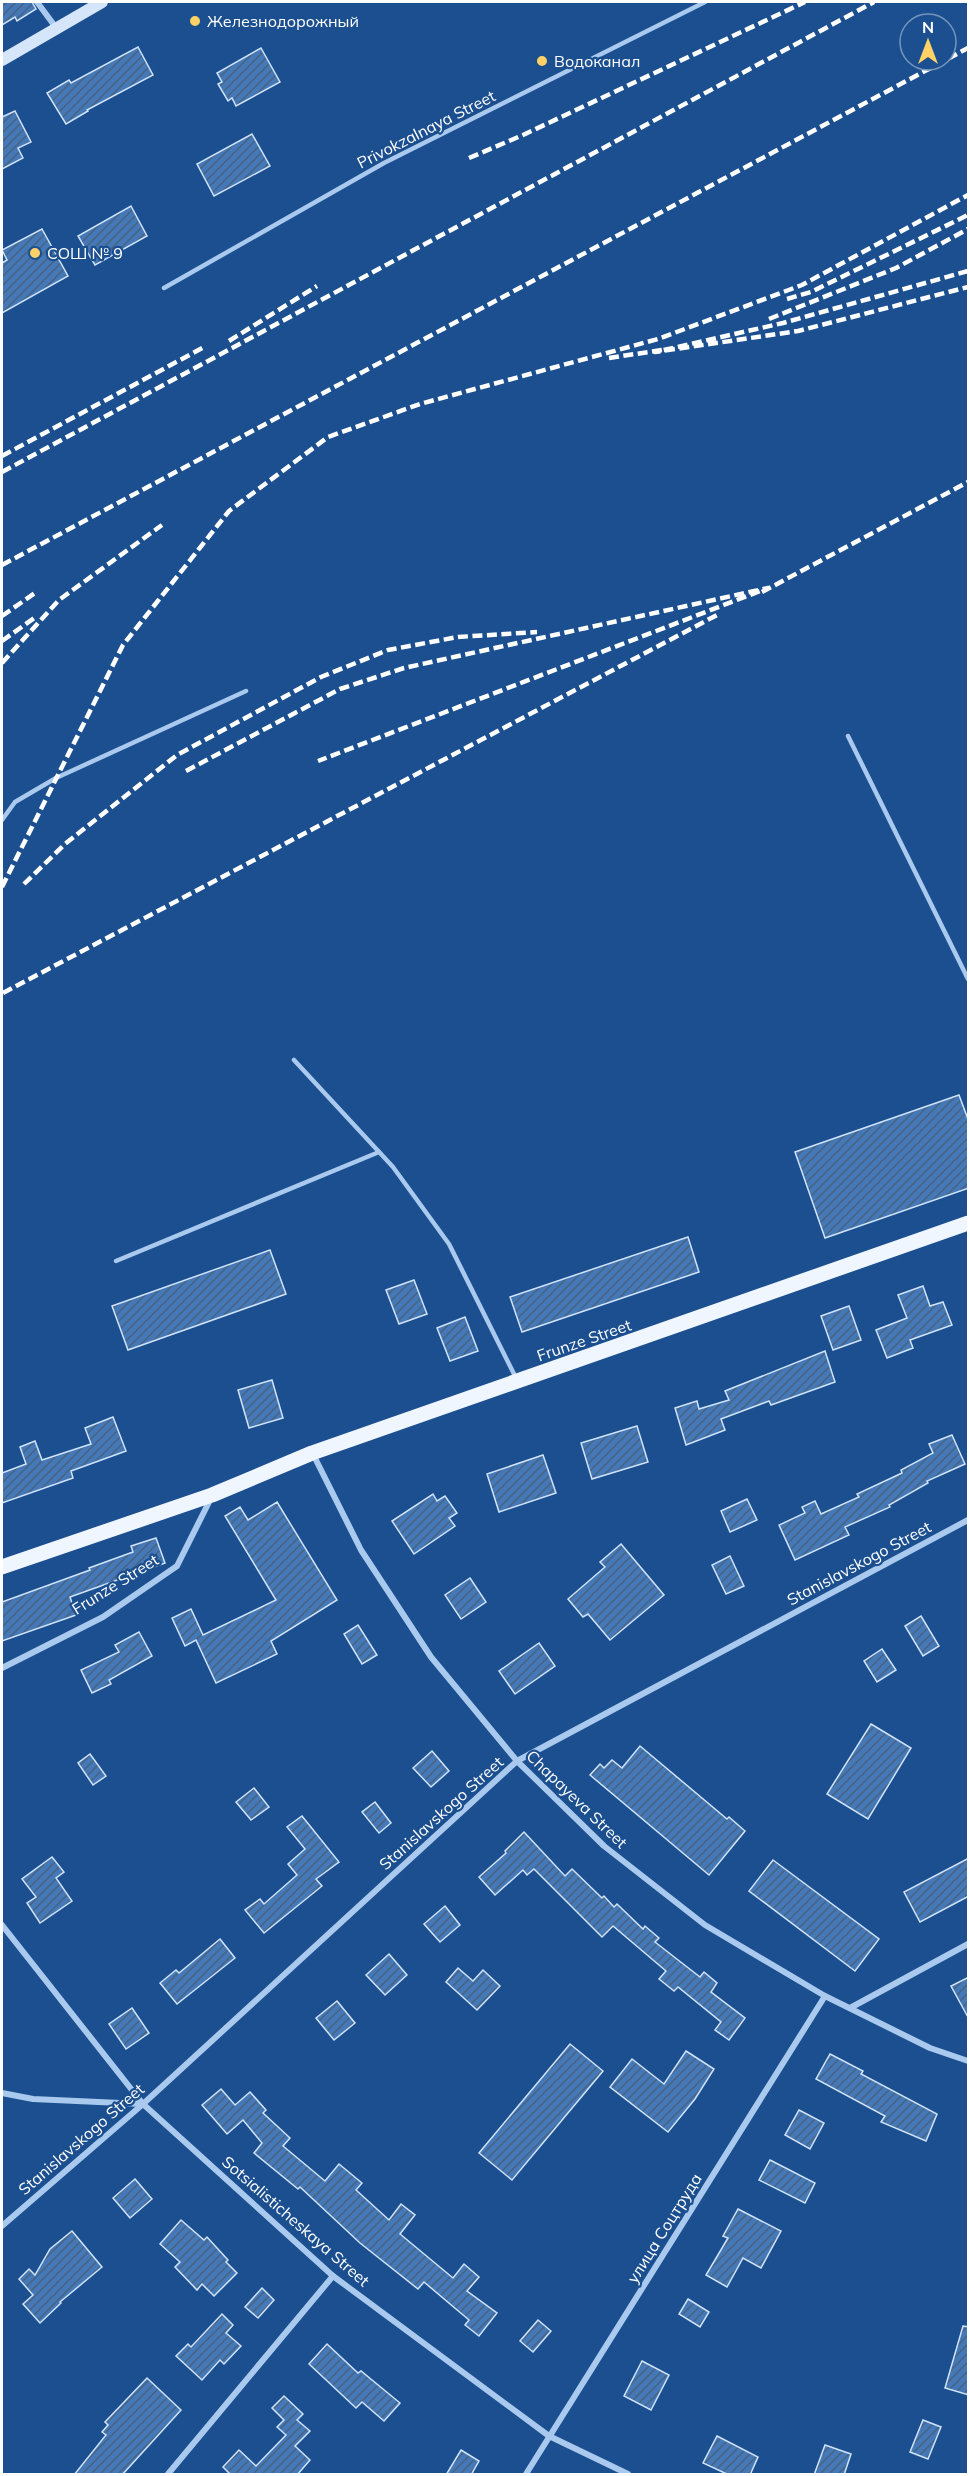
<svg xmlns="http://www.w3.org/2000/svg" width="970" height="2476" font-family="Mulish,sans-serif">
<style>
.building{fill:url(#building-hatch);stroke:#cfe3fa;stroke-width:1.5}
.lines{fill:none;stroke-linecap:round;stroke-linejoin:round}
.lane{stroke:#a9c9ee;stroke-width:4.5}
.street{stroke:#a9c9ee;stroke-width:6}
.secondary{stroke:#d6e6fa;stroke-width:12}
.primary{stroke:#f0f6ff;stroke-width:15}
.rail{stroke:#fff;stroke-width:4.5;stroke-dasharray:10 4.5;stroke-linecap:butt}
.poi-dot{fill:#ffd166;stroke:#1b4f8f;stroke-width:2}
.labels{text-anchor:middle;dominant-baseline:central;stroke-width:4.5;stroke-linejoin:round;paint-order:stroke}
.poi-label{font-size:16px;fill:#fff;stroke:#1b4f8f;text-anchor:start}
.street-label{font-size:16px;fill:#fff;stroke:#1b4f8f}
</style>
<defs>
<pattern id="building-hatch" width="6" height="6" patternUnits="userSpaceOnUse" patternTransform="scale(1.5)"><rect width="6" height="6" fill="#4478b7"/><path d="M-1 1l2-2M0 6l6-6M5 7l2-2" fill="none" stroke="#486282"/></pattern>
</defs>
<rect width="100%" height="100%" fill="#1b4f8f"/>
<!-- building -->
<g class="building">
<polygon points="2,2 32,2 36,9 17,21 15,17 2,25"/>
<polygon points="138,47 153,75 87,110 88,111 66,124 47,93 69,80 71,83"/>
<polygon points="261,48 280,82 236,106 232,98 228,101 218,84 222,82 217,73"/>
<polygon points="15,111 31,142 18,148 23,158 2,169 2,115 2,117"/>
<polygon points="252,134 270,166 214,196 197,164"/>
<polygon points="131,206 147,236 95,265 78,236"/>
<polygon points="42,229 68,276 2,313 2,263 7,260 2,250"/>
<polygon points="959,1095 969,1122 969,1188 825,1238 795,1152"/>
<polygon points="688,1237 699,1272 522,1332 510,1297"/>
<polygon points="270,1250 286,1294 128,1350 112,1306"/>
<polygon points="414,1280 427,1314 399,1324 386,1290"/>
<polygon points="923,1286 930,1306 943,1302 952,1325 910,1340 913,1348 887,1358 876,1330 907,1318 898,1295"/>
<polygon points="849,1306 861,1340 833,1350 821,1316"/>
<polygon points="465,1317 478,1351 450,1361 437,1328"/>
<polygon points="825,1351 835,1382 771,1405 769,1401 721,1419 725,1430 686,1445 675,1408 697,1401 699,1409 729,1400 725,1391"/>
<polygon points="272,1380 283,1418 249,1428 238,1390"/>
<polygon points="113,1417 126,1451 71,1471 73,1478 2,1503 2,1473 26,1464 20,1447 35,1441 42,1460 91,1444 85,1428"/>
<polygon points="637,1426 648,1462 592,1479 581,1443"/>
<polygon points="952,1435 965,1464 927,1481 928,1483 889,1505 890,1507 845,1527 849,1535 795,1560 779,1525 805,1513 802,1507 815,1501 821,1514 859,1497 857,1494 902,1473 901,1470 933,1453 929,1444"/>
<polygon points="543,1455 556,1493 499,1512 487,1474"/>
<polygon points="433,1494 437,1501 445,1496 457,1513 449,1518 455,1526 414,1554 392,1521"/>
<polygon points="747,1499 757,1520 730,1532 721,1511"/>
<polygon points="277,1502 337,1600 271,1641 277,1654 216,1683 196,1640 185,1646 172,1618 191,1609 203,1635 276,1600 225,1516 240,1507 248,1520"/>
<polygon points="156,1538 165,1563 70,1597 76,1615 2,1641 2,1602 90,1570 89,1568 133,1552 131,1546"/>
<polygon points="621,1544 664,1595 610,1640 588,1614 583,1617 568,1599 605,1567 600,1562"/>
<polygon points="730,1556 744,1586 726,1594 712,1565"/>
<polygon points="470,1578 486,1602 461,1619 445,1595"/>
<polygon points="921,1616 939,1646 923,1656 905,1626"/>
<polygon points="358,1625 377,1655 362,1664 344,1634"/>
<polygon points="139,1632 152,1656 109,1680 111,1684 92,1693 81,1670 119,1652 115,1645"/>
<polygon points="539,1643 555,1666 515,1694 499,1671"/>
<polygon points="882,1649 896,1670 877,1682 864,1661"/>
<polygon points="871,1724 911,1748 868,1819 827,1794"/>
<polygon points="640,1746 727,1819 729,1817 745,1831 709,1875 590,1775 600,1764 604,1768 612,1760 622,1768"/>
<polygon points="432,1751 449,1771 431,1787 413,1768"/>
<polygon points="90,1754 106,1776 93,1785 78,1763"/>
<polygon points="254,1788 269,1807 251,1820 236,1802"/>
<polygon points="375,1802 391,1823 379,1833 362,1812"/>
<polygon points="302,1816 339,1862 316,1879 322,1886 264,1933 245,1910 260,1899 264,1904 297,1875 288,1864 305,1849 287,1827"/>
<polygon points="524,1832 565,1876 572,1869 602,1898 604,1896 614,1907 617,1904 643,1929 645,1926 659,1938 655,1942 700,1977 704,1972 717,1983 711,1992 745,2018 729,2040 715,2030 721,2022 678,1987 674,1991 659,1979 666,1971 613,1926 602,1937 534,1869 527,1875 523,1870 495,1895 479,1877 506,1853 505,1851"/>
<polygon points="52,1857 64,1872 56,1878 72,1901 40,1923 27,1903 36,1897 22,1879"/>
<polygon points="969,1858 969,1896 920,1922 904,1892"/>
<polygon points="773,1860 879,1939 855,1971 749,1891"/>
<polygon points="445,1906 460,1925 440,1942 424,1924"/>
<polygon points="220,1939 235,1958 177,2004 160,1983 176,1970 179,1973"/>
<polygon points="389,1954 407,1975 385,1995 366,1975"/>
<polygon points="458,1968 473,1981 483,1970 500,1986 477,2010 446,1982"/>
<polygon points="969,1977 969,2019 951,1986"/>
<polygon points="337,2001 355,2023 334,2040 316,2018"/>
<polygon points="132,2008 149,2033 126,2049 109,2024"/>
<polygon points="570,2044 603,2071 512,2180 479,2153"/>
<polygon points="686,2051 714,2069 695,2099 668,2132 610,2087 632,2059 664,2084"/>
<polygon points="830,2054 863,2071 861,2074 937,2114 926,2141 881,2122 885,2116 816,2079"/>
<polygon points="221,2089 235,2105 250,2092 266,2110 263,2113 290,2138 283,2146 325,2181 339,2164 362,2183 356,2190 389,2220 401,2204 415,2215 400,2234 453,2278 464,2264 479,2277 467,2291 497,2313 479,2336 465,2325 469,2320 424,2282 418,2289 360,2243 300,2187 298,2189 254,2153 262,2143 243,2120 227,2134 202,2105"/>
<polygon points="799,2110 824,2123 810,2149 785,2135"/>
<polygon points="770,2160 815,2183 805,2203 759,2180"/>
<polygon points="135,2179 152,2199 130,2218 113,2198"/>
<polygon points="738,2209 781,2231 761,2268 743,2258 727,2287 706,2275 728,2238 723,2236"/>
<polygon points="181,2220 204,2240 207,2237 228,2260 226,2262 237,2273 214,2296 202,2284 197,2290 175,2267 180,2262 160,2244"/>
<polygon points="72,2231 102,2267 60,2302 61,2303 40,2323 23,2304 33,2295 19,2279 29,2269 35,2275 50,2249"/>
<polygon points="262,2288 274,2300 258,2318 245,2307"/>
<polygon points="688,2299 709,2312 700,2327 679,2314"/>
<polygon points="222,2314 233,2325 226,2333 241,2346 224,2364 220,2360 202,2380 176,2356 188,2344 191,2347"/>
<polygon points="538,2320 551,2331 533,2352 520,2341"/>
<polygon points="963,2326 969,2327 969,2395 945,2388"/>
<polygon points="327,2344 358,2373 361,2371 400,2403 384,2421 362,2402 356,2408 309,2364"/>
<polygon points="642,2361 669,2375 651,2410 624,2396"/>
<polygon points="147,2378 181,2410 122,2475 74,2475 106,2435 102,2432 108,2425 105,2422"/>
<polygon points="284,2396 303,2414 297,2420 310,2431 295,2446 310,2460 297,2475 231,2475 223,2467 239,2450 256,2466 286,2435 277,2427 284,2420 272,2408"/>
<polygon points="923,2420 941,2427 928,2459 910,2452"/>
<polygon points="717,2436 758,2457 750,2475 729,2475 703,2463"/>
<polygon points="825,2445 851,2454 844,2475 814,2475"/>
<polygon points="461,2450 479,2461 471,2475 446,2475"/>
</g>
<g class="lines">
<!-- lane -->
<g class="lane">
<polyline points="164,288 384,163 705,2"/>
<polyline points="848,736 968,979"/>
<polyline points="2,820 15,802 56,778 246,691"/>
<polyline points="294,1060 393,1167 449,1244 517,1380"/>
<polyline points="116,1261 379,1152"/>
</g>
<!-- street -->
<g class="street">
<polyline points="37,2 57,29"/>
<polyline points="313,1454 361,1550 431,1657 517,1761 604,1846 705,1925 825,1996 930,2048 968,2061"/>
<polyline points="2,1668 103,1617 177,1566 211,1498"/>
<polyline points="2,1925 143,2104 333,2276 549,2436 628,2474"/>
<polyline points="850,2008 968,1944"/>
<polyline points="2,2093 33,2099 142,2104"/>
<polyline points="2,2226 143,2104 517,1761 968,1520"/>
<polyline points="168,2474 333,2276"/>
<polyline points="526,2474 825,1996"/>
</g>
<!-- secondary -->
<polyline class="secondary" points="2,60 102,2"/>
<!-- primary -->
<polyline class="primary" points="2,1567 212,1495 312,1453 968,1223"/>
<!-- rail -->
<g class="rail">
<polyline points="469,158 523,135 805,2"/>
<polyline points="968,271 783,323 655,352 798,331 968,287"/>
<polyline points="787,299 811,292 968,215"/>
<polyline points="769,319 896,268 968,229"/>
<polyline points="229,341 317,286"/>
<polyline points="609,358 662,350"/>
<polyline points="2,456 206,346"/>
<polyline points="2,472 874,2"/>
<polyline points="2,565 968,48"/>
<polyline points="762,592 968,482"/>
<polyline points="2,616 35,593"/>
<polyline points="2,641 37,616"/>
<polyline points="2,663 59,600 162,525"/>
<polyline points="186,771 340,689 404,668 768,588 318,761"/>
<polyline points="24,884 65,844 177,755 321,677 388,650 458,637 537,632"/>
<polyline points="2,887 123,645 229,511 328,437 420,404 658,339 802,285 968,195"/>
<polyline points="3,993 717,615"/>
</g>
</g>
<!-- markers -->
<g class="poi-dot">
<circle cx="195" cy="21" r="6"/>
<circle cx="542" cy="61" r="6"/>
<circle cx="35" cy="253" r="6"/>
</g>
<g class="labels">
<!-- poi labels -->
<g class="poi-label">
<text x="207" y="21">Железнодорожный</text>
<text x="554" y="61">Водоканал</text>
<text x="47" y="253">СОШ № 9</text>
</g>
<!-- street labels -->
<g class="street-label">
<text transform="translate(426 129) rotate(-27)">Privokzalnaya Street</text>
<text transform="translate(584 1340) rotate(-19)">Frunze Street</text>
<text transform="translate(859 1563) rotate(-28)">Stanislavskogo Street</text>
<text transform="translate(115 1584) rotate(-32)">Frunze Street</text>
<text transform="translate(577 1799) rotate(44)">Chapayeva Street</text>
<text transform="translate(441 1813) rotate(-42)">Stanislavskogo Street</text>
<text transform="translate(81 2139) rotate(-41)">Stanislavskogo Street</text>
<text transform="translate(296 2221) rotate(41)">Sotsialisticheskaya Street</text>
<text transform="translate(664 2228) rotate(-58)">улица Соцтруда</text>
</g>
</g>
<!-- border -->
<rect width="970" height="2476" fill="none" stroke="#ffffff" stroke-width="6"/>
<!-- north arrow -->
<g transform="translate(928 42)"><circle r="28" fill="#1b4f8f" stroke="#7695bc" stroke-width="1.5"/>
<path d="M0-4.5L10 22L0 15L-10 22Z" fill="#ffd166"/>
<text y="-9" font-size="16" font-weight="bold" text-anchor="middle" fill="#ffffff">N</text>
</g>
</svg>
